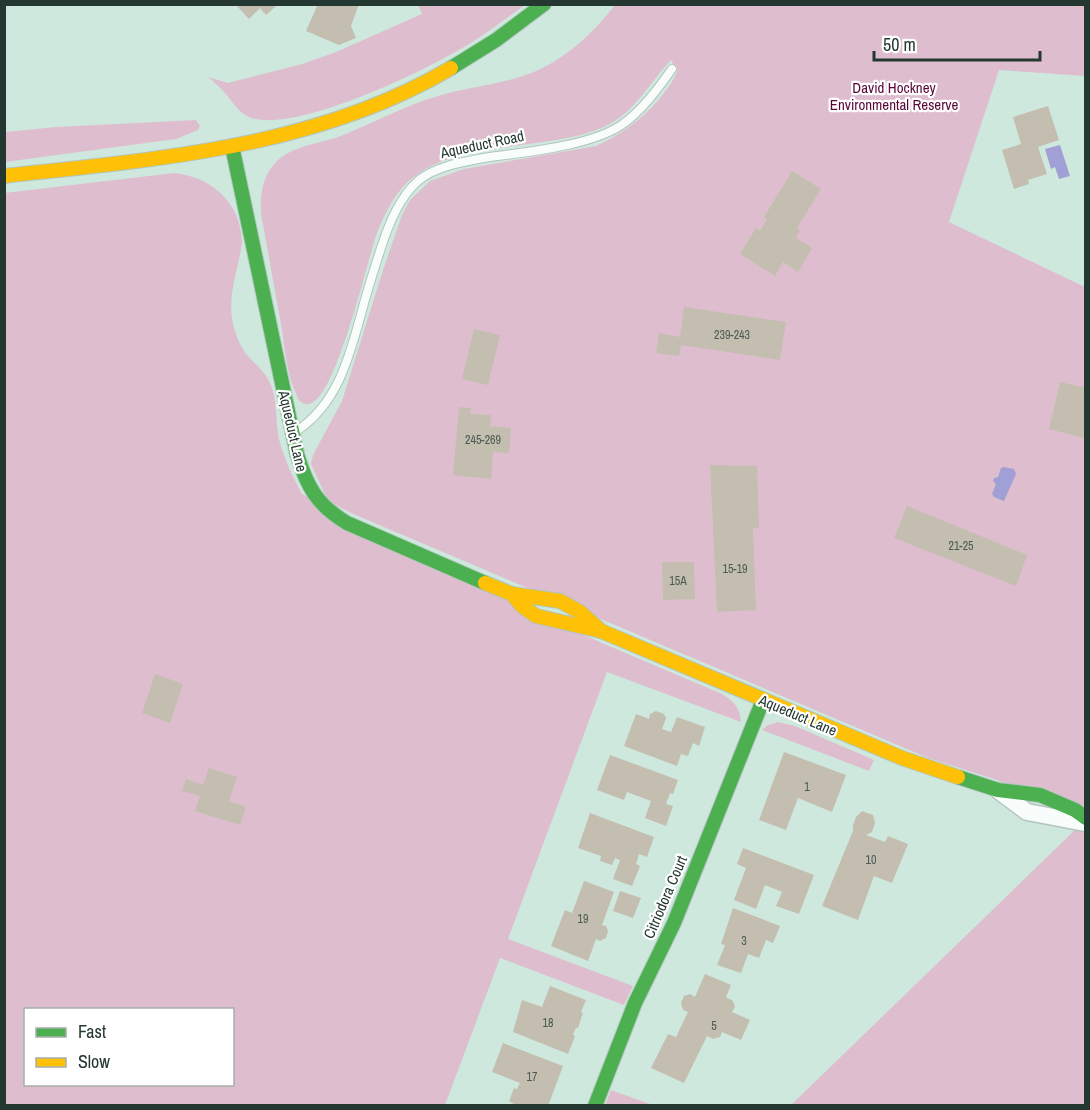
<svg xmlns="http://www.w3.org/2000/svg" width="1090" height="1110" font-family="'Archivo Narrow',sans-serif">
<style>
.green{fill:#debece;fill-rule:evenodd}
.water{fill:#a1a0d6}
.building{fill:#c3beb0}
.lines{fill:none;stroke-linecap:round;stroke-linejoin:round}
.lane-casing{stroke:#b1c5bd;stroke-width:10}
.street-casing{stroke:#b1c5bd;stroke-width:19}
.fast-casing{stroke:#b1c5bd;stroke-width:16}
.slow-casing{stroke:#b1c5bd;stroke-width:16}
.lane{stroke:#f8fcfa;stroke-width:8}
.street{stroke:#f8fcfa;stroke-width:16}
.fast{stroke:#4caf50;stroke-width:14}
.slow{stroke:#ffc107;stroke-width:14}
.labels{text-anchor:middle;dominant-baseline:central;stroke-width:4.5;stroke-linejoin:round;paint-order:stroke}
.number-label{font-size:12px;fill:#4c5a51}
.park-label{font-size:15px;fill:#590839;stroke:#fff}
.street-label{font-size:15px;fill:#243831;stroke:#fff}
</style>
<rect width="100%" height="100%" fill="#cee8de"/>
<!-- green -->
<g class="green">
<path d="M418,5H525C509,16 493,29 477,39C434,67 300,133 251,118C238,113 233,102 225,93C220,87 214,82 208,77L228,83L302,64L336,52L422,14Z"/>
<path d="M615,5H1085V76L999,70L949,222L1085,287V808L928,758L351,513L328,501L311,464L313,455L342,401L383,270L402,215L410,200L430,181L464,169L596,146C628,132 662,104 677,72L671,60C649,83 635,113 604,127C544,154 440,136 398,193C389,205 382,220 377,233C368,257 334,410 306,404C302,404 298,400 297,396C287,375 285,351 282,330C275,291 268,252 261,214C260,194 262,178 275,163C291,146 317,144 338,137C370,125 401,107 435,97C468,86 504,85 536,71C568,57 594,32 615,5Z"/>
<polygon points="196,120 200,126 198,130 176,139 5,162 5,132 56,127"/>
<path d="M174,173C212,177 240,202 242,241C242,249 239,257 238,264C233,285 228,306 234,328C237,338 241,348 248,356C255,364 264,371 269,381C278,398 275,420 279,439C284,459 293,477 302,494L567,628L722,694C734,701 740,708 741,722L607,672L508,939L633,986L624,1005L500,958L445,1105H5L4,193ZM26,1010H232V1084H26Z"/>
<polygon points="778,722 795,726 874,760 869,771 762,730 768,725"/>
<polygon points="1077,828 1085,832 1085,1105 790,1106"/>
<polygon points="611,1090 653,1105 605,1106"/>
</g>
<!-- water -->
<g class="water">
<polygon points="1060,145 1070,176 1059,179 1055,167 1051,169 1045,149"/>
<polygon points="1004,467 1014,469 1016,474 1004,501 994,497 992,494 996,484 993,481 994,478 998,477 1001,468"/>
</g>
<!-- building -->
<g class="building">
<polygon points="235,4 275,4 276,6 266,15 260,8 249,19"/>
<polygon points="318,4 359,4 351,26 356,38 339,45 306,31"/>
<polygon points="1048,106 1059,140 1038,147 1047,174 1028,180 1029,184 1014,189 1002,150 1021,144 1013,117"/>
<polygon points="792,171 821,189 797,228 800,230 796,238 812,248 798,272 783,262 775,276 740,254 756,228 760,231 767,219 764,217"/>
<polygon points="684,307 786,322 780,360 681,345 679,356 656,353 659,333 680,337"/>
<polygon points="474,329 500,335 488,385 462,379"/>
<polygon points="1060,382 1086,388 1084,438 1049,429"/>
<polygon points="459,407 471,408 470,414 491,415 490,426 511,428 509,453 493,452 491,479 453,475"/>
<polygon points="710,465 757,466 759,528 753,528 756,610 717,612"/>
<polygon points="907,506 1027,555 1016,586 894,538"/>
<polygon points="662,562 694,562 695,599 663,600"/>
<polygon points="155,674 183,684 170,723 142,713"/>
<polygon points="656,711 664,714 666,718 662,729 671,732 677,717 705,727 699,746 693,743 688,756 681,754 677,766 624,746 636,714 649,719 650,714"/>
<polygon points="784,752 846,775 832,812 798,798 786,830 759,820"/>
<polygon points="610,755 678,780 673,794 670,793 666,804 673,806 666,826 645,818 651,801 627,792 624,800 597,790"/>
<polygon points="209,768 237,777 229,801 246,807 240,825 195,811 200,796 182,791 186,779 203,785"/>
<polygon points="862,811 873,815 875,823 872,832 866,835 885,842 888,836 908,844 892,883 874,876 858,920 822,906 853,831 853,825 856,817"/>
<polygon points="590,813 654,837 647,857 639,854 636,864 640,866 632,886 613,879 620,860 615,858 612,865 600,861 601,856 578,848"/>
<polygon points="743,848 814,875 799,914 776,906 782,892 765,885 756,909 734,900 746,868 737,864"/>
<polygon points="584,881 614,892 602,925 606,926 608,931 606,938 600,941 596,939 588,961 551,946 565,910 572,913"/>
<polygon points="620,891 641,898 633,918 613,911"/>
<polygon points="733,908 780,926 773,943 766,940 759,958 748,954 741,973 717,965 725,945 721,944"/>
<polygon points="705,974 731,985 726,997 733,1001 735,1007 732,1012 750,1020 741,1040 722,1032 720,1037 713,1039 707,1036 684,1083 651,1068 668,1034 676,1037 688,1012 683,1010 681,1003 684,996 690,994 695,997"/>
<polygon points="550,986 586,1000 581,1012 583,1013 578,1028 576,1028 573,1034 575,1036 568,1054 513,1032 522,1000 542,1007"/>
<polygon points="503,1043 563,1066 548,1106 517,1106 509,1101 514,1088 517,1089 520,1083 492,1072"/>
</g>
<g class="lines">
<!-- lane casing -->
<g class="lane-casing">
<path id="lane" d="M295,432C339,404 350,354 363,307C368,288 374,270 380,251C388,226 399,197 419,180C437,166 462,162 484,158C523,152 587,147 620,126C641,112 657,90 672,69"/>
</g>
<!-- street casing -->
<g class="street-casing">
<polyline id="street" points="999,791 1027,812 1085,823"/>
</g>
<!-- fast casing -->
<g class="fast-casing">
<g id="fast">
<polyline points="451,68 496,40 544,4"/>
<path d="M232,146L297,454C307,487 317,505 347,523L485,583"/>
<polyline points="958,777 998,790 1040,795 1075,810 1086,818"/>
<polyline points="595,1106 635,1003 674,923 763,700"/>
</g>
</g>
<!-- slow casing -->
<g class="slow-casing">
<g id="slow">
<path d="M4,176C156,159 316,148 451,68"/>
<polyline points="485,583 512,594 560,601 580,612 601,631"/>
<polyline points="512,594 522,606 536,616 601,631 902,758 958,777"/>
</g>
</g>
<!-- lane -->
<use href="#lane" class="lane"/>
<!-- street -->
<use href="#street" class="street"/>
<!-- fast -->
<use href="#fast" class="fast"/>
<!-- slow -->
<use href="#slow" class="slow"/>
</g>
<g class="labels">
<!-- number labels -->
<g class="number-label">
<text x="732" y="335">239-243</text>
<text x="483" y="440">245-269</text>
<text x="961" y="546">21-25</text>
<text x="735" y="569">15-19</text>
<text x="678" y="581">15A</text>
<text x="807" y="787">1</text>
<text x="871" y="860">10</text>
<text x="583" y="919">19</text>
<text x="744" y="941">3</text>
<text x="548" y="1023">18</text>
<text x="714" y="1026">5</text>
<text x="532" y="1077">17</text>
</g>
<!-- park labels -->
<g class="park-label">
<text x="894" y="87">David Hockney<tspan x="894" dy="17">Environmental Reserve</tspan></text>
</g>
<!-- street labels -->
<g class="street-label">
<text transform="translate(482 144) rotate(-12)">Aqueduct Road</text>
<text transform="translate(293 431) rotate(77)">Aqueduct Lane</text>
<text transform="translate(798 715) rotate(23)">Aqueduct Lane</text>
<text transform="translate(665 897) rotate(-67)">Citriodora Court</text>
</g>
</g>
<!-- border -->
<rect width="1090" height="1110" fill="none" stroke="#243831" stroke-width="12"/>
<!-- legend -->
<rect x="24" y="1008" width="210" height="78" fill="#ffffff" stroke="#a7afad" stroke-width="1.5"/>
<rect x="36" y="1028" width="30" height="9" fill="#4caf50" stroke="#a7afad" stroke-width="1.5"/>
<text x="78" y="1038" font-size="18" fill="#243831">Fast</text>
<rect x="36" y="1058" width="30" height="9" fill="#ffc107" stroke="#a7afad" stroke-width="1.5"/>
<text x="78" y="1068" font-size="18" fill="#243831">Slow</text>
<!-- scale -->
<path d="M874 51v9h166v-9" fill="none" stroke="#243831" stroke-width="3"/>
<text x="883" y="51" font-size="18" fill="#243831" stroke="#ffffff" stroke-width="4.5" paint-order="stroke">50 m</text>
</svg>
